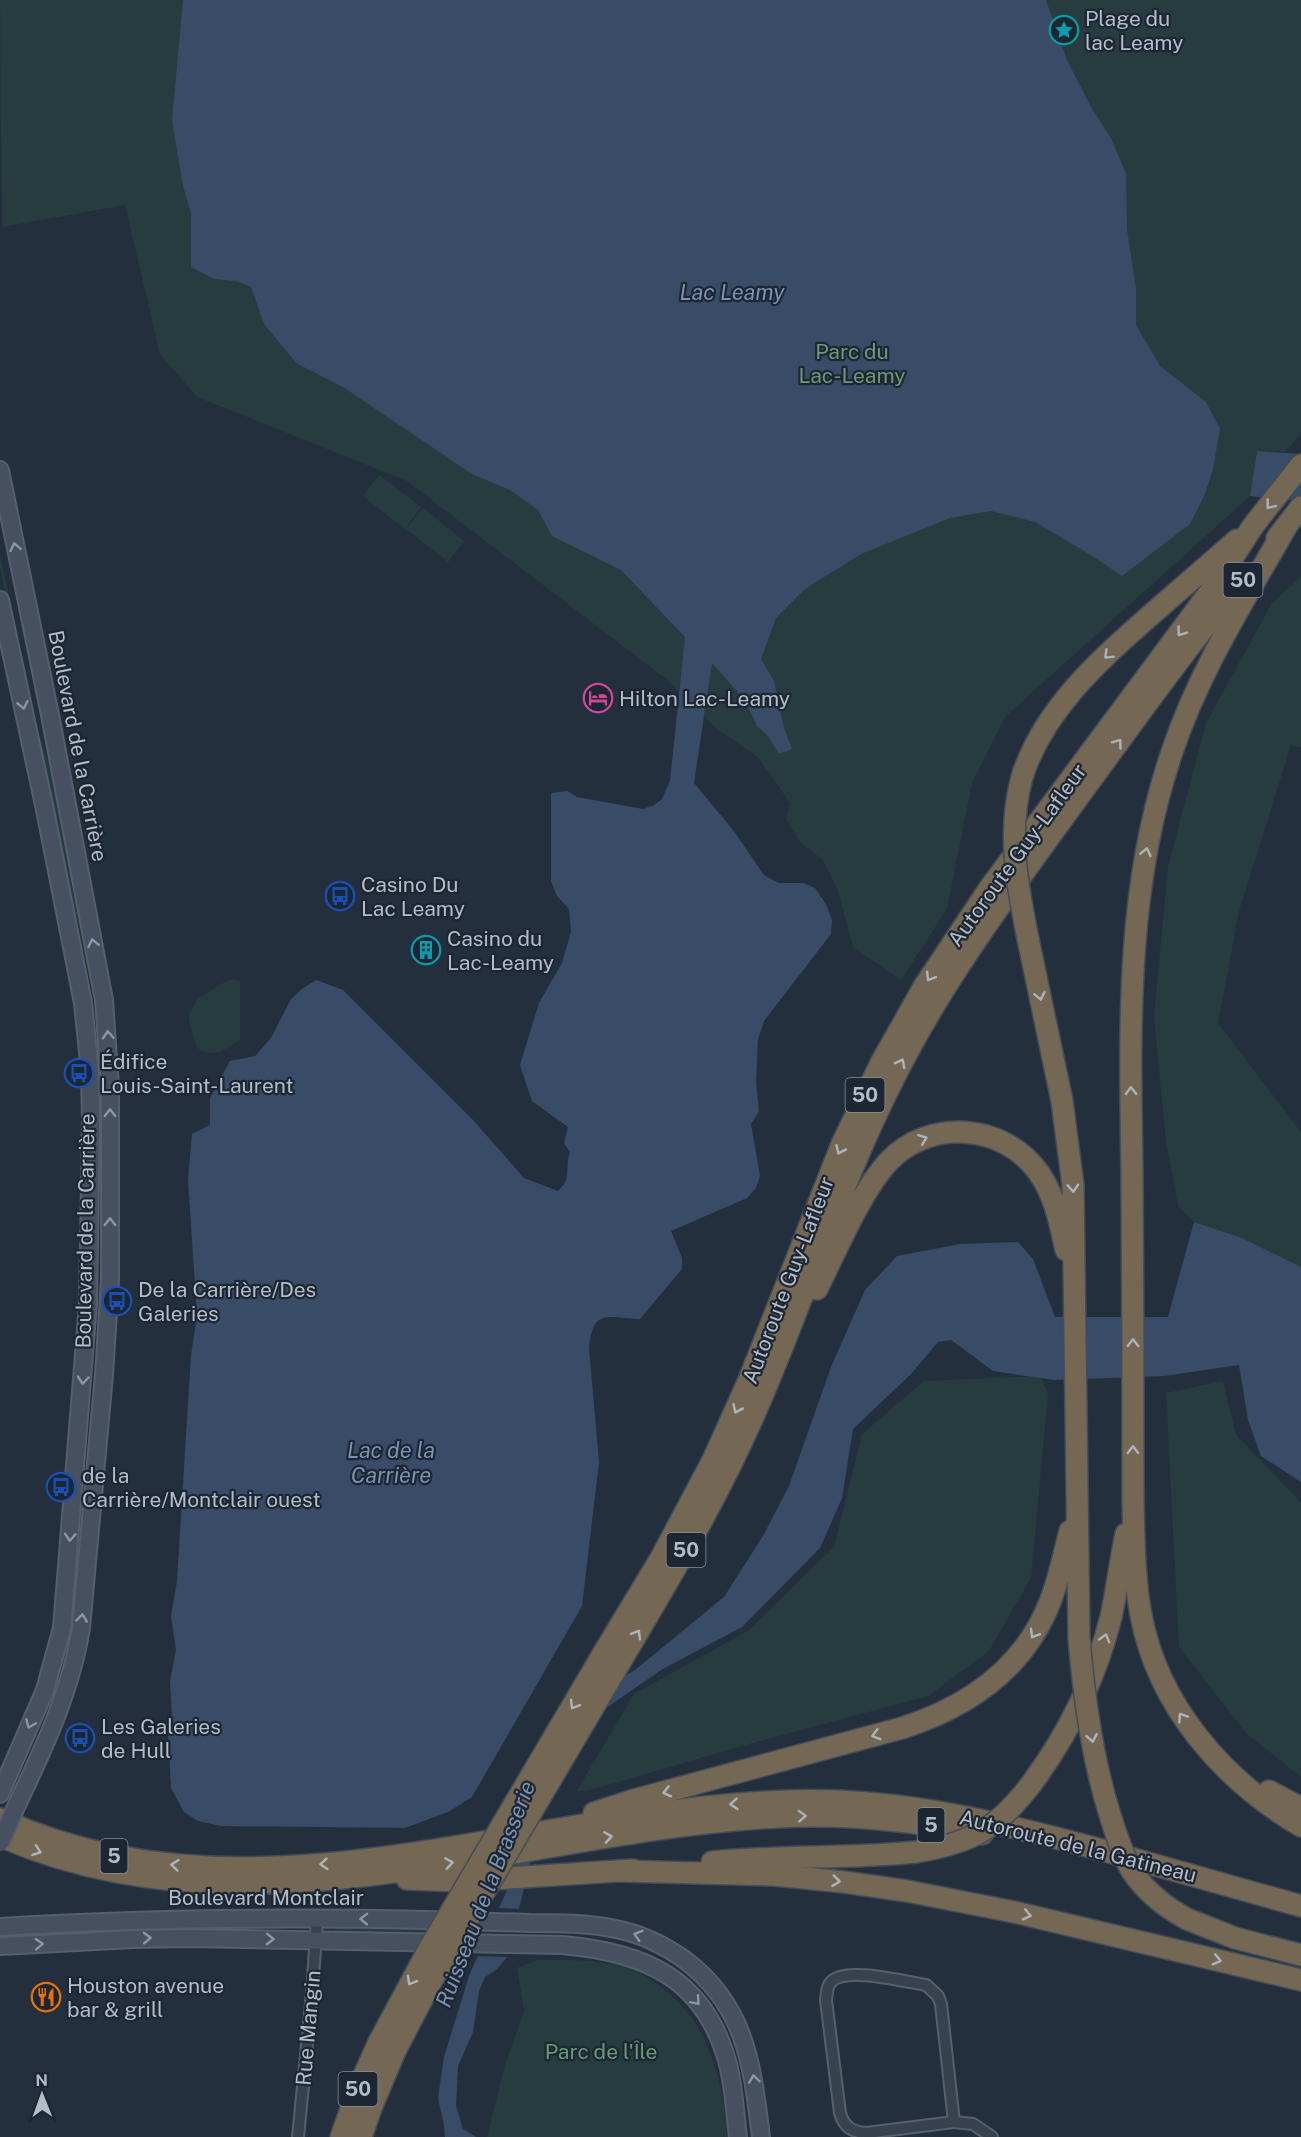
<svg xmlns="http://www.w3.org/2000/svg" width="1301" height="2137" font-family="'Public Sans',sans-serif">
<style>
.green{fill:#263c3f}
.water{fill:#394c67}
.pier{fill:#242f3e}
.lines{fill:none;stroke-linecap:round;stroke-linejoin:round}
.street-casing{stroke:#565f6c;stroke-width:14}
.secondary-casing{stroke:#565f6c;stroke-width:20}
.highway-casing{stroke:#434c59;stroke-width:24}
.street{stroke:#38414e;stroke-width:10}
.secondary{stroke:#465061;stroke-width:16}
.highway{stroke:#746855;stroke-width:21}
.secondary-bridge-casing{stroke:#565f6c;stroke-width:20;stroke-linecap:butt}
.highway-bridge-casing{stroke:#434c59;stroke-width:24;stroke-linecap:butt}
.secondary-bridge{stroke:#465061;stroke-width:16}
.highway-bridge{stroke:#746855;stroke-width:21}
.oneway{stroke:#aeb4bd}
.oneway2{stroke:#8e96a5}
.labels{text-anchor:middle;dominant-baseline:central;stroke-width:4.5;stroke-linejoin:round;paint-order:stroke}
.shield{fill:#1d2633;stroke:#878f9c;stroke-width:1.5}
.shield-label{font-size:20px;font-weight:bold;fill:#b4bcc9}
.poi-label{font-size:21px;fill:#b4bcc9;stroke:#1d2633;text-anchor:start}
.park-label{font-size:21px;fill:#6b9a76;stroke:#1d2633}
.street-label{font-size:21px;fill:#b4bcc9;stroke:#1d2633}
.water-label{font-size:22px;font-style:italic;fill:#7c92b1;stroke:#1d2633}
</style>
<rect width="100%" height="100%" fill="#242f3e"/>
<!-- green -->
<g class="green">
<polygon points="0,0 1301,0 1301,434 1285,452 1257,451 1250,496 1005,717 972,783 947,909 901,980 853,947 838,891 823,860 800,842 786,819 790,803 758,757 717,729 666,679 407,481 197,397 160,354 125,205 2,227"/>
<polygon points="379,475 421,507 405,529 363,496"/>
<polygon points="423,508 464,541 448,562 406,529"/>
<polygon points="0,555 38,731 60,799 67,850 89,962 90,984 78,922 68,892 5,593 0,567"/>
<polygon points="1301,577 1301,747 1291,745 1239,911 1218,1023 1301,1132 1301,1267 1242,1238 1194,1222 1178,1206 1166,1141 1154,1017 1168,867 1206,723 1272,603"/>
<polygon points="234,979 240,982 240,1040 220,1052 209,1053 201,1051 196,1046 189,1020 189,1014 198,999 228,980"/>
<polygon points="1040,1376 1048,1393 1031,1578 989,1651 928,1696 745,1745 598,1788 576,1792 634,1694 749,1630 834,1547 862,1434 924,1381"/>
<polygon points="1223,1381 1236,1435 1301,1502 1301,1777 1246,1733 1179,1647 1166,1393"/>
<polygon points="335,1926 429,1928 425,1934 335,1931"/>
<path d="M538,1960C567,1960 597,1959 625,1967C642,1972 659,1984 672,1996C713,2033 722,2084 728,2137H487L505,2065L524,2011L517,1968Z"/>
</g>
<!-- water -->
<g class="water">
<path d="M183,0H1046L1067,60L1091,107L1112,140L1126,174L1127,229L1136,289V325L1160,366L1206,402L1220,429L1213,469L1205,494L1190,524L1122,576L1094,557L1035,522L991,511L950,518L861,554L805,589L776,618L761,659L774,681L784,728L792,749L779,754L768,736L757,726L744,699L712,663L694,783L733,830L764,875L778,883H803L815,888L826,904L832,920L831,934L764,1021L758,1039L756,1082L759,1111L751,1124L760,1176L756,1188L747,1198L671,1231L682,1258V1269L640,1319C608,1318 593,1307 589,1348L599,1462L582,1606L472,1797L448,1812L405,1828L221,1826L198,1821L184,1812L171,1788L168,1730L172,1716L170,1681L176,1650L171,1616L177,1581L191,1355L197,1316L188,1179L192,1134L210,1125V1098L230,1061L255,1056L271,1038L291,999L302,989L316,980L343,990L473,1120L524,1178L558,1191C573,1177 564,1170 570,1152L564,1143L568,1127L532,1101L520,1065L539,1003L562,963L571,932L569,909L557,896L551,881V793L567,791L577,797L643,809L654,805L662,799L670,781L685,637L621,570L552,536L538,510L510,490L472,474L343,387L296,363L264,324L251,287L236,281L214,279L191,267V213L183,186L172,120Z"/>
<polygon points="1257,451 1301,454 1301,501 1250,496"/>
<polygon points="1194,1222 1242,1238 1301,1267 1301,1482 1261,1456 1248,1420 1239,1365 1164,1376 1054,1380 993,1371 951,1340 938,1342 911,1374 853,1429 842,1498 820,1548 742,1627 661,1670 599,1713 544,1807 507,1957 497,1969 485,1977 479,1991 473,2032 458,2066 456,2106 463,2129 476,2137 445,2137 444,2125 438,2098 444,2057 469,1976 507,1890 532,1794 595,1694 635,1670 724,1597 763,1536 789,1486 831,1367 865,1290 897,1256 960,1244 1018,1242 1033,1259 1055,1317 1168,1317"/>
</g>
<!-- pier -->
<polygon class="pier" points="496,1908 523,1909 511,1957 474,1956"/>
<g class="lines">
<!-- street casing -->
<g class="street-casing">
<g id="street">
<path d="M954,2122L941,2004L938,1996L926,1985C905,1982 845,1966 831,1982C826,1987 827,1994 826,2000L840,2113C844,2127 852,2132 866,2133L954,2122L973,2124L992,2137"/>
<polyline points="298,2137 312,1994 317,1918"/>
</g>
</g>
<!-- secondary casing -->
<g class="secondary-casing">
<g id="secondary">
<path d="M0,470L50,715L104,1000L110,1088V1280L104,1375L81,1628C71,1691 43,1750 16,1807"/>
<polyline points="0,600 44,805 83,1003 90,1072 91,1121 88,1304 62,1628 45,1690 0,1794"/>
<path d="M0,1927C143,1918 283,1917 426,1920C461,1921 495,1922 530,1923C559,1923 587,1923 616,1929C641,1934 664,1945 685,1960C747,2007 752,2066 761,2137"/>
<path d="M0,1946L134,1939L189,1938L562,1945C644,1952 705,1978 728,2064C734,2088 735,2113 738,2137"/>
</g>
</g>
<!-- highway casing -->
<g class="highway-casing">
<g id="highway">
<path d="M1286,527C1244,601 1199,671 1172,752C1125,889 1130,1031 1132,1173C1133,1282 1133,1392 1133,1501C1134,1539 1134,1578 1141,1615C1158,1706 1223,1780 1301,1826"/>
<polyline points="1277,538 1301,507"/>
<path d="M1022,777C1044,708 1101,659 1153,613C1181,589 1209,564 1237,540"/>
<polyline points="1028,939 1062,1101 1073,1185 1079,1638"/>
<path d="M817,1289C836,1251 860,1193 888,1162C929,1118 1004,1123 1039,1173C1055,1196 1060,1223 1066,1250"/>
<polyline points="603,1654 661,1558 713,1460 749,1380 842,1144 881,1063 925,985 989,889 1215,585 1253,526 1301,465"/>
<path d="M619,1664C669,1580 718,1498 757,1408C805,1298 840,1183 895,1076C943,980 1008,894 1071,807C1127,731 1182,653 1242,580"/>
<path d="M1032,1783C1069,1733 1096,1677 1111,1617C1117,1589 1120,1562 1126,1534"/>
<polyline points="1269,1791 1301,1808"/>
<path d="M594,1813L634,1800L902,1728C968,1707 1024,1668 1050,1602C1059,1579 1064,1554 1070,1531"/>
<path d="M0,1819C253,1935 527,1809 788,1801C898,1797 1003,1823 1109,1852C1173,1870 1237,1888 1301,1906"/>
<path d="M0,1836C251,1947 521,1830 778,1817C847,1813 915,1821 982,1834"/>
<path d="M712,1862C780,1855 848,1859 916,1852"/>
<polyline points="621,1871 774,1875 844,1882 907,1891 1014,1912 1301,1980"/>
<polyline points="407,1879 461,1881 633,1870"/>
<polyline points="1187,1919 1235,1938 1301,1955"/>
<polyline points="341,2137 360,2084 379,2042"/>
<polyline points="361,2137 371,2108 395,2051"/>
</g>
</g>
<!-- street -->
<use href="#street" class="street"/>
<!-- secondary -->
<use href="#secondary" class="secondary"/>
<!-- highway -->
<use href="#highway" class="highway"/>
<!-- secondary-bridge casing -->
<g class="secondary-bridge-casing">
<polyline id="secondary-bridge" points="0,1843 16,1807"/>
</g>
<!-- highway-bridge casing -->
<g class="highway-bridge-casing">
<g id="highway-bridge">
<path d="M1022,777C1007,832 1017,884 1028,939"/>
<path d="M1079,1638C1084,1698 1092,1758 1110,1815C1116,1834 1122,1854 1132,1871C1146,1892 1165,1907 1187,1919"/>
<path d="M916,1852C972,1843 998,1828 1032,1783"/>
<polyline points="379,2042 429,1949 603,1654"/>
<polyline points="395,2051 432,1980 619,1664"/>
</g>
</g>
<!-- secondary-bridge -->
<use href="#secondary-bridge" class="secondary-bridge"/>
<!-- highway-bridge -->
<use href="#highway-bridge" class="highway-bridge"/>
</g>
<!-- one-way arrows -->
<defs><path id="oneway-chevron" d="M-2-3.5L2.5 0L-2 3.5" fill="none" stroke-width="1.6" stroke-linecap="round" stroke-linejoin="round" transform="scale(1.5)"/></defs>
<g class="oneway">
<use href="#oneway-chevron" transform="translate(1270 505) rotate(128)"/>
<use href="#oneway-chevron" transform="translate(1181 632) rotate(126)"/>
<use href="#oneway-chevron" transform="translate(1108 655) rotate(135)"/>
<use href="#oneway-chevron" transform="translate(1118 743) rotate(-54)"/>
<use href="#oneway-chevron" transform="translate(1146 852) rotate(-78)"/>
<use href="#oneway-chevron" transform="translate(930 977) rotate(122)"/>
<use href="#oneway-chevron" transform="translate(1040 996) rotate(78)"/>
<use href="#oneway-chevron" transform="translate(901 1063) rotate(-62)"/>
<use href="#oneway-chevron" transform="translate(1131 1091) rotate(-91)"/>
<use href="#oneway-chevron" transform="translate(923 1139) rotate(-21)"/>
<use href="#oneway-chevron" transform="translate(840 1150) rotate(114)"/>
<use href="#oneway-chevron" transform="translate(1073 1188) rotate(87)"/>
<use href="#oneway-chevron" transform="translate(1133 1343) rotate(-90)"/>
<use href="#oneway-chevron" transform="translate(737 1409) rotate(114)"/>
<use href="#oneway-chevron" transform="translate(1133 1450) rotate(-90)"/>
<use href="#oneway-chevron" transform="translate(637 1634) rotate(-59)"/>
<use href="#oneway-chevron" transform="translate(1034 1634) rotate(121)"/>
<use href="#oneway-chevron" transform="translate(1105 1638) rotate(-74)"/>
<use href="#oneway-chevron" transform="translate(574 1705) rotate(121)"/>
<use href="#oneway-chevron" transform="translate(1182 1717) rotate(-124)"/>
<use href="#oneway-chevron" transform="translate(876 1735) rotate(164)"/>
<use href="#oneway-chevron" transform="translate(1092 1738) rotate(80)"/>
<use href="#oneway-chevron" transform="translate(667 1792) rotate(166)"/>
<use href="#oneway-chevron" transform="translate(734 1804) rotate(175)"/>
<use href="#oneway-chevron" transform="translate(802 1816) rotate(-2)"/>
<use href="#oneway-chevron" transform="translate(608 1837) rotate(-9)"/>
<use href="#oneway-chevron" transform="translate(37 1851) rotate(20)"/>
<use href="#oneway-chevron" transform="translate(449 1863) rotate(-9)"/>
<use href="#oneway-chevron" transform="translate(324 1864) rotate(175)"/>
<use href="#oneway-chevron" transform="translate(175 1865) rotate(-174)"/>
<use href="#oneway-chevron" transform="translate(836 1881) rotate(7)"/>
<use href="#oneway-chevron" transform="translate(1027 1915) rotate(13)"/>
<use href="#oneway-chevron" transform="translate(1217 1960) rotate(13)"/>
<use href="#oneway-chevron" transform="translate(411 1981) rotate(120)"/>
</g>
<g class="oneway2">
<use href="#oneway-chevron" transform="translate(15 547) rotate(-101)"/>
<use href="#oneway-chevron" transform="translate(23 705) rotate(78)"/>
<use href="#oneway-chevron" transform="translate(93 943) rotate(-102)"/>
<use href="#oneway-chevron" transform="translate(108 1035) rotate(-93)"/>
<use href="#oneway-chevron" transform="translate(110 1113) rotate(-91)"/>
<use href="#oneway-chevron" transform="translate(110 1222) rotate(-90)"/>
<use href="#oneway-chevron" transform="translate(83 1380) rotate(95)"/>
<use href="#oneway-chevron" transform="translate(70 1537) rotate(94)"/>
<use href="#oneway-chevron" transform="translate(82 1618) rotate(-83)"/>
<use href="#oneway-chevron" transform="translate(30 1724) rotate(113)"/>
<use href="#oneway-chevron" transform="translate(364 1919) rotate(-179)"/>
<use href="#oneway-chevron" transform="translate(638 1935) rotate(-162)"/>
<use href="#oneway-chevron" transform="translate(147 1938) rotate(-1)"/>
<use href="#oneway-chevron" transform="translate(270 1939) rotate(1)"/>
<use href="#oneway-chevron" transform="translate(39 1944) rotate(-3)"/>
<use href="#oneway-chevron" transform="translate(696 2001) rotate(49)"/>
<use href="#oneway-chevron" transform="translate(754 2079) rotate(-98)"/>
</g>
<!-- icons -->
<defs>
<g id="sight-ring" transform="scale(1.5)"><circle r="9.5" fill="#1d2633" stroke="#0f9aa8" stroke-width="1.5"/><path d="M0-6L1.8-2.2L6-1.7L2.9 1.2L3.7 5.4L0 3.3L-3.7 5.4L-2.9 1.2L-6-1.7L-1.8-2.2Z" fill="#0f9aa8"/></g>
<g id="hotel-ring" transform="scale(1.5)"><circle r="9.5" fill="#1d2633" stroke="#d1479c" stroke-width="1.5"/><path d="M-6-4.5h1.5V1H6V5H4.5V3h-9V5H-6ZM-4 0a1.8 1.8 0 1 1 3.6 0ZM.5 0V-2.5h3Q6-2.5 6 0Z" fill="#d1479c"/></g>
<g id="bus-ring" transform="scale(1.5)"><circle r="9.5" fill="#1d2633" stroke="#1a4fb4" stroke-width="1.5"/><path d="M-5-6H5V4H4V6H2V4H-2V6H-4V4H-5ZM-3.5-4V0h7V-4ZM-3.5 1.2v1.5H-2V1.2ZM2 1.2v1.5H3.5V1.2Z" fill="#1a4fb4"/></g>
<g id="building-ring" transform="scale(1.5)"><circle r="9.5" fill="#1d2633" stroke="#0f9aa8" stroke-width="1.5"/><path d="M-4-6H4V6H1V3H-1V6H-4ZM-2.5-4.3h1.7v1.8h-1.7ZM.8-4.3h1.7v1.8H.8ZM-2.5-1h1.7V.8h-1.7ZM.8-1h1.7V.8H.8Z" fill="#0f9aa8"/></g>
<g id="restaurant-ring" transform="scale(1.5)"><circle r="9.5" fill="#1d2633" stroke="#e8710a" stroke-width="1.5"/><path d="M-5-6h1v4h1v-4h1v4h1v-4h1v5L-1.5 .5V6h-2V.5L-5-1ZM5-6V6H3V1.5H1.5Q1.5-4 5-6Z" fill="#e8710a"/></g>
</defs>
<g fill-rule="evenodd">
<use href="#sight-ring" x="1064" y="30"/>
<use href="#hotel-ring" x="598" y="698"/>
<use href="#bus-ring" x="340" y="896"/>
<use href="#building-ring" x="426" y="950"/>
<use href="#bus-ring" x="79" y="1073"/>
<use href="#bus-ring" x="117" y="1301"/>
<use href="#bus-ring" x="61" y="1487"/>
<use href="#bus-ring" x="80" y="1738"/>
<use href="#restaurant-ring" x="46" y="1997"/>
</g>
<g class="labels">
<!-- shield labels -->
<g class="shield">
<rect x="1223.5" y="563" width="39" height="34" rx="4.5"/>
<rect x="845.5" y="1078" width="39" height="34" rx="4.5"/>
<rect x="666.5" y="1533" width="39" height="34" rx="4.5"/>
<rect x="917.5" y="1808" width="27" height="34" rx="4.5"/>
<rect x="100.5" y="1839" width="27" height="34" rx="4.5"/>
<rect x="338.5" y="2072" width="39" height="34" rx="4.5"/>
</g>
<g class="shield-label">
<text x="1243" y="580">50</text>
<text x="865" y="1095">50</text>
<text x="686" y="1550">50</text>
<text x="931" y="1825">5</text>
<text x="114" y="1856">5</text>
<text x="358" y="2089">50</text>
</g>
<!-- poi labels -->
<g class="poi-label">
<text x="1085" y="18">Plage du<tspan x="1085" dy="24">lac Leamy</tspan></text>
<text x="619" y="698">Hilton Lac-Leamy</text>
<text x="361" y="884">Casino Du<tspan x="361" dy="24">Lac Leamy</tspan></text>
<text x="447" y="938">Casino du<tspan x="447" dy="24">Lac-Leamy</tspan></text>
<text x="100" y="1061">Édifice<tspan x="100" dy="24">Louis-Saint-Laurent</tspan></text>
<text x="138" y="1289">De la Carrière/Des<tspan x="138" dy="24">Galeries</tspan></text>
<text x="82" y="1475">de la<tspan x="82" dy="24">Carrière/Montclair ouest</tspan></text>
<text x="101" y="1726">Les Galeries<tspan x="101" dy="24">de Hull</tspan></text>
<text x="67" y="1985">Houston avenue<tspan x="67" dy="24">bar &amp; grill</tspan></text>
</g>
<!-- park labels -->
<g class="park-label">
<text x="852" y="351">Parc du<tspan x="852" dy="24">Lac-Leamy</tspan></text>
<text x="601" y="2051">Parc de l'Île</text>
</g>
<!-- street labels -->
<g class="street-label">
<text transform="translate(78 746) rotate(79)">Boulevard de la Carrière</text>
<text transform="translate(1017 855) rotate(-54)">Autoroute Guy-Lafleur</text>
<text transform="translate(85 1231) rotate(-89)">Boulevard de la Carrière</text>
<text transform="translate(788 1280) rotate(-69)">Autoroute Guy-Lafleur</text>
<text transform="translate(1078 1846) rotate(14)">Autoroute de la Gatineau</text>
<text x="266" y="1897">Boulevard Montclair</text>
<text transform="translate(308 2028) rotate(-85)">Rue Mangin</text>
</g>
<!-- water labels -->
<g class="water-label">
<text x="732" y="292">Lac Leamy</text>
<text x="391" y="1450">Lac de la<tspan x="391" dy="25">Carrière</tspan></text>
<text transform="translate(485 1894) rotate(-69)">Ruisseau de la Brasserie</text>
</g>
</g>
<!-- north arrow -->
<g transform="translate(42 2095) rotate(359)" stroke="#1d2633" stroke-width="4.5" paint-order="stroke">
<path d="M0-4.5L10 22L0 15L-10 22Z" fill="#b4bcc9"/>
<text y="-9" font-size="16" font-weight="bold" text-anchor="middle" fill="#b4bcc9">N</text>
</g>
</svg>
